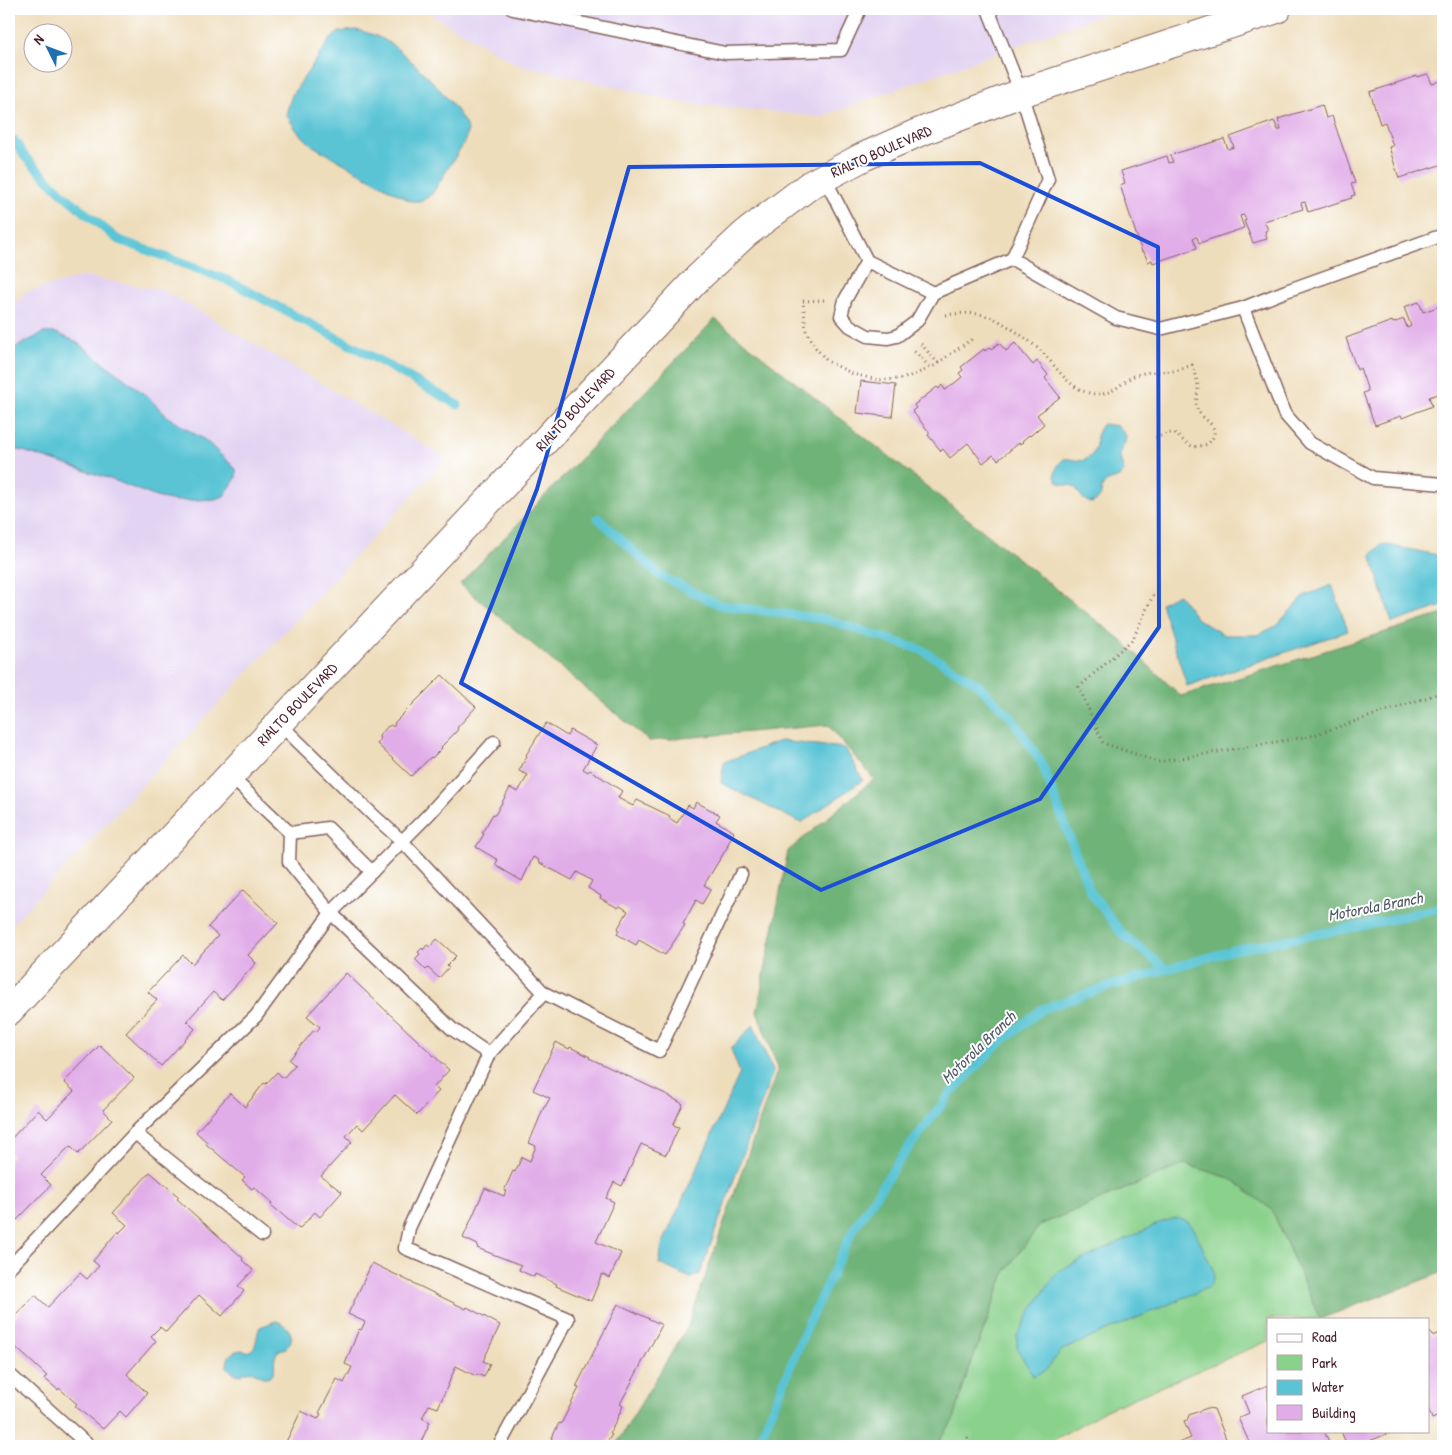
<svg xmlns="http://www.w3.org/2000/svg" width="1452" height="1455" font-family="'Patrick Hand',sans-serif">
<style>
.built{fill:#e3d3f2}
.green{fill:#8ad18c;stroke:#6a785c}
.forest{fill:#6fb378;stroke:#5c6952}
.water{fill:#5ac4d5;stroke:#527280}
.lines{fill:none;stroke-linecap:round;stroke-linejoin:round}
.stream{stroke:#5ac4d5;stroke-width:9}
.building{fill:#e1ade8}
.lane-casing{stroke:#83625d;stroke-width:15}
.secondary-casing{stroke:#83625d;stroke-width:30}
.path{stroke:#83625d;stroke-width:3;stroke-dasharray:1 4;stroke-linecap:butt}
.lane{stroke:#fff;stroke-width:12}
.secondary{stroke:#fff;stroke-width:28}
.marked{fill:none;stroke:#1d4ed8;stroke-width:4;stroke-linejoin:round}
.labels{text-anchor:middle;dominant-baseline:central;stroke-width:4;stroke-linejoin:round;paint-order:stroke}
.street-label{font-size:15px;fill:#4a1f2b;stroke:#fff}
.water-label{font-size:16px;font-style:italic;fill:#505966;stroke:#fff}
</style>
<rect width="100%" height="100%" fill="#fff"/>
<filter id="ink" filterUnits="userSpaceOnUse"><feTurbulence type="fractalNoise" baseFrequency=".02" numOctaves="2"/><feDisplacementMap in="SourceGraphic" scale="10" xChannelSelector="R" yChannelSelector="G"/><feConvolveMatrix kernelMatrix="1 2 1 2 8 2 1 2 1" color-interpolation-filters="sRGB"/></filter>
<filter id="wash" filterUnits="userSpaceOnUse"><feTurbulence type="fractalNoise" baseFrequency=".0096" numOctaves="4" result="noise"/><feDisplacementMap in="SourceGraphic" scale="20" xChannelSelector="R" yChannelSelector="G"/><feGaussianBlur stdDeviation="1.12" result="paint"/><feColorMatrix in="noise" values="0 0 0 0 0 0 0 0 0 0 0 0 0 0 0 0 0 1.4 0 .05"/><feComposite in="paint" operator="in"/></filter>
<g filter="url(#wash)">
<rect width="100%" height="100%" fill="#edb"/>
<!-- built -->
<g class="built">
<polygon points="422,9 1117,9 820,117 684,103 516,64"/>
<polygon points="84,276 165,291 447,458 9,928 9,311 24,293"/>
</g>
<!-- green -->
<polygon class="green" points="1184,1164 1230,1178 1272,1210 1320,1319 1268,1319 1268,1341 1106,1410 1043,1446 936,1446 955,1417 965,1380 1006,1270 1040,1225"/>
<!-- forest -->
<polygon class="forest" points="715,319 1121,640 1181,696 1443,614 1443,1272 1320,1319 1272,1210 1230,1178 1184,1164 1040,1225 1006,1270 965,1380 955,1417 936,1446 615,1446 688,1326 778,1068 757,1012 788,851 874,779 828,725 649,741 460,584"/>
<!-- water -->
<g class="water">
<path d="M356,30C367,32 378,36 388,42C412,59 457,103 468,130L464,143L432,194L422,201H410L313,146L297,131L286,114L292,95L329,41L339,32Z"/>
<polygon points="43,333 56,333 75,341 147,396 169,418 205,440 236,469 236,478 224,496 215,499 175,501 156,497 111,479 23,451 9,448 9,351"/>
<path d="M1103,424L1117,426C1134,440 1122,441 1120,455C1120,461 1123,465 1124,471C1118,482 1110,477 1104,484C1098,493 1106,497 1091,503C1078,498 1082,493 1074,487C1071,484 1067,486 1063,484C1049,480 1056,465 1064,459C1070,458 1078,462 1084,460C1103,453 1091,434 1103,424Z"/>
<polygon points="1382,544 1443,556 1443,606 1392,623 1371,555"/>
<polygon points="1332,585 1348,631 1187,686 1161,603 1178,594 1197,619 1224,635 1257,635 1276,626 1304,596"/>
<polygon points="780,741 845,748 863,780 801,823 721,783 724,762"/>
<polygon points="753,1025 773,1071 700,1274 691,1278 659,1264 662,1245 740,1073 731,1049"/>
<polygon points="1177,1218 1187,1221 1194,1229 1214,1272 1213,1279 1209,1287 1062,1350 1045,1371 1033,1376 1017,1348 1017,1336 1032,1309 1058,1271 1162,1222"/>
<path d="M276,1321C286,1324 297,1335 288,1346C286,1349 281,1349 278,1351C272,1360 276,1363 274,1372C260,1387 258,1363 240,1375L233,1373L227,1367C227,1355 232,1351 242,1350L246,1352C259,1349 255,1337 260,1327Z"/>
</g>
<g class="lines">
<!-- stream -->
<g class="stream">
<polyline points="14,140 25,157 64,195 117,239 227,280 362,351 458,405"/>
<polyline points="598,518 659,575 720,605 825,619 922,650 976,683 1011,717 1041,762 1090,891 1122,934 1166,969"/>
<polyline points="757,1446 808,1324 853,1230 898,1162 949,1095 996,1046 1042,1009 1110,986 1233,950 1371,924 1443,907"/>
</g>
</g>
<g id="blocks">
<!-- building -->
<g class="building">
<polygon points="1428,74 1432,84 1443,80 1443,164 1399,178 1389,147 1393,146 1385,122 1380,124 1370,92 1417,76 1417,77"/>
<polygon points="1322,105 1326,118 1332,116 1355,183 1351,184 1355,195 1351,196 1352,198 1308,212 1305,202 1301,203 1303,209 1264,221 1268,230 1265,231 1267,239 1253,243 1244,221 1246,220 1244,215 1240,216 1244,228 1199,243 1197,237 1193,238 1197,248 1153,263 1152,260 1148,262 1144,252 1142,252 1120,185 1125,183 1121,171 1167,156 1169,163 1173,162 1170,155 1224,139 1228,149 1234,147 1230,137 1274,121 1278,130 1281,130 1278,119"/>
<polygon points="1419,302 1423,312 1443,305 1443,392 1429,397 1432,406 1402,418 1401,416 1375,425 1363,393 1368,391 1360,368 1357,370 1346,338 1392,321 1393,323 1404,319 1407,328 1411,326 1404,307"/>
<polygon points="999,343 1006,351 1015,343 1033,365 1037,361 1048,375 1045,378 1060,397 1037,415 1044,424 1030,436 1029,435 1022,441 1023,442 1020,444 1019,443 998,460 993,455 983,463 968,443 950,458 943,449 941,451 928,435 930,433 912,411 916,408 914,405 937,387 939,389 942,385 945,390 947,389 962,377 959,373 963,370 961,367 984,349 985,351 989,348 991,349"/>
<polygon points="861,381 896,385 892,417 857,413"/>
<polygon points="442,675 476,707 457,728 458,729 455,733 441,747 442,748 432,758 431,757 411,776 377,744 380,740 379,736 387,727 391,725 393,727 395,724 394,723"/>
<polygon points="546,723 567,736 570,730 597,745 583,769 588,772 590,770 622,791 618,798 633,806 637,800 670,816 669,818 677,823 688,805 693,808 696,802 720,815 716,821 734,832 727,846 728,846 704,885 711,889 702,904 696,900 683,924 685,925 665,955 639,940 636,945 617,934 619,929 618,928 628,911 620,906 618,908 600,898 601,896 588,888 592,881 577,872 572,880 538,862 539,860 533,857 522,881 495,865 498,860 476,847 484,834 482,833 493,814 495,815 510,788 518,792 528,775 519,771 527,756 526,755"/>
<polygon points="243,890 278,923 248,955 256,963 222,1000 213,992 187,1021 195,1029 161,1066 126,1033 157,1000 148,992 183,955 192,964 218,936 208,927"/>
<polygon points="437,939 456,956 447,965 449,967 439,978 428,968 426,970 415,959 420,954 418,952 422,948 423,950 427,945 430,947"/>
<polygon points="346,973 449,1070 434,1087 439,1091 417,1115 395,1095 363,1130 357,1124 346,1136 352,1142 321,1176 342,1192 320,1217 315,1212 299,1229 271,1205 272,1203 254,1187 252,1189 242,1180 245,1177 206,1144 207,1142 196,1132 230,1093 245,1107 264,1083 266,1084 277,1072 283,1078 295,1065 289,1060 314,1030 316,1032 320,1027 307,1016"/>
<polygon points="556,1042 569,1049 570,1047 590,1057 589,1058 670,1096 670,1097 683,1104 673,1125 679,1127 666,1155 641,1144 622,1186 614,1182 606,1198 614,1202 596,1242 621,1253 610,1278 602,1274 591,1301 556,1286 557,1284 535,1274 534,1277 519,1270 521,1265 477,1248 478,1245 463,1238 485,1188 504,1196 506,1191 504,1191 513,1171 515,1172 522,1157 530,1161 536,1146 529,1143 544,1107 545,1107 550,1098 533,1090"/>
<polygon points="100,1045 134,1078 103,1110 112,1119 78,1154 70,1146 41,1175 51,1185 17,1220 9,1213 9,1159 13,1155 9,1151 9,1141 38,1110 47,1119 74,1091 64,1082"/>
<polygon points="150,1172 179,1197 177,1199 243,1258 242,1260 253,1270 238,1286 244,1291 222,1316 199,1295 166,1332 160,1327 151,1336 156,1341 127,1374 147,1393 126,1417 120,1411 103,1429 75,1406 77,1404 59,1388 58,1390 44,1378 47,1376 11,1343 12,1342 9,1339 9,1324 35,1295 48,1307 80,1273 87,1279 99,1266 93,1261 118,1231 119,1233 127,1225 113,1213"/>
<polygon points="372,1263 466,1309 467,1307 500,1325 483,1361 490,1364 484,1377 477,1374 476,1376 456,1366 438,1408 429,1405 422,1418 430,1422 419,1446 284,1446 301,1411 318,1419 321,1414 319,1413 337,1379 344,1383 352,1367 345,1364 359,1329 361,1330 365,1322 348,1314"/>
<polygon points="618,1304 662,1325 620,1404 623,1406 610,1434 612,1435 604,1446 548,1446 559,1423 561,1424 579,1388 576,1387"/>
<polygon points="1443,1332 1443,1414 1432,1419 1428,1408 1428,1334 1431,1333 1432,1336"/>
<polygon points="1268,1385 1268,1431 1324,1431 1331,1446 1251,1446 1238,1418 1249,1413 1242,1396"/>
<polygon points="1207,1408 1214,1409 1229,1446 1170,1446 1191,1438 1184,1422 1187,1421 1189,1415"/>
<polygon points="1341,1431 1394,1431 1357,1446 1347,1446"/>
</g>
</g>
</g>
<g filter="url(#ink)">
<use href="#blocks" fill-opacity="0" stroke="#83625d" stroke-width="1"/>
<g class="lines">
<!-- lane casing -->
<g class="lane-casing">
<g id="lane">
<polyline points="513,9 725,53 841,50 860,9"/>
<polyline points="824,177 867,261 933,293 1012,259 1048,179 1021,93 988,9"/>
<polyline points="1012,259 1116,318 1160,329 1243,308 1286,291 1443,235"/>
<polyline points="867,261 845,300 841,316 850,326 868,336 888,338 897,336 917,321 933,293"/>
<polyline points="1243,308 1284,413 1310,443 1373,478 1443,484"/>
<polyline points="279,723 374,816 402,841 544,993"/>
<polyline points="229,775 290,833 289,862 331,913 429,814 494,742"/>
<polyline points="290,833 328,828 372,872"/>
<polyline points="489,1054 544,993 659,1051 741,874"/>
<polyline points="135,1133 262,1235"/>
<polyline points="9,1268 135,1133 256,1016 331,913 452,1029 489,1054 409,1228 405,1248 568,1319 499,1446"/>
<polyline points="9,1374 89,1446"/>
</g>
</g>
<!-- secondary casing -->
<g class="secondary-casing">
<polyline id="secondary" points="9,1011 698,278 745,234 810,185 863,157 915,134 1021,93 1277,9"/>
</g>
<!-- path -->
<g class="path">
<polyline points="824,300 803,301 806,330 816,348 827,361 853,374 878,380 902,379 931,368 913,350"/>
<path d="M946,315C959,313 974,312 987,316C1002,320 1030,341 1041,351C1058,368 1070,392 1096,394C1113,396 1122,381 1136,375C1147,371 1162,372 1174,371C1180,370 1186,367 1192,365C1194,373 1198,381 1198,388C1198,395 1195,402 1197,408C1200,419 1219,424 1213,437C1209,446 1201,446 1193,447C1171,434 1179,428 1153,439"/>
<polyline points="921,344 938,363 931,368"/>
<polyline points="938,363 972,339"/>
<polyline points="1153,595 1133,639 1079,687 1103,743 1158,762 1311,736 1443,692"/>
<polyline points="961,1446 970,1435"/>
</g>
<!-- lane -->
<use href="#lane" class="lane"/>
<!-- secondary -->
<use href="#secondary" class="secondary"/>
</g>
</g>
<!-- marked area -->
<path class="marked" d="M980,163L1158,247L1159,627L1040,799L821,890L461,683L537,489L629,167Z"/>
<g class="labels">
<!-- street labels -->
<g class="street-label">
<text transform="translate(881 151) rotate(-24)">RIALTO BOULEVARD</text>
<text transform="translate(575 409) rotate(-47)">RIALTO BOULEVARD</text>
<text transform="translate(297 704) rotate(-46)">RIALTO BOULEVARD</text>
</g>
<!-- water labels -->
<g class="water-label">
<text transform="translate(1375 906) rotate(-11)">Motorola Branch</text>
<text transform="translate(978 1047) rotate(-44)">Motorola Branch</text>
</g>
</g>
<!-- margin -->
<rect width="1452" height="1455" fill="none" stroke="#fff" stroke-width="30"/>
<!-- legend -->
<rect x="1267" y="1318" width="162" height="115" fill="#ffffff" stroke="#b7a5aa"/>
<rect x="1277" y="1334" width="25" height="8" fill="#ffffff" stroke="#b7a5aa"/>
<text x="1312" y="1342" font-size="15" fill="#4a1f2b">Road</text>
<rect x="1277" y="1355" width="25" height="15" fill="#8ad18c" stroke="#b7a5aa"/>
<text x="1312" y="1368" font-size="15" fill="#4a1f2b">Park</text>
<rect x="1277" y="1380" width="25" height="15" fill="#5ac4d5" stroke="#b7a5aa"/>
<text x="1312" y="1392" font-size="15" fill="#4a1f2b">Water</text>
<rect x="1277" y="1405" width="25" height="15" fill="#e1ade8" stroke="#b7a5aa"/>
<text x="1312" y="1418" font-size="15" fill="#4a1f2b">Building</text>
<!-- north arrow -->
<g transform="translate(48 48) rotate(312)"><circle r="24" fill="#ffffff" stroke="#b7a5aa"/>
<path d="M0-4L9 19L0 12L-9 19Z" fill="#1f6fb2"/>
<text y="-8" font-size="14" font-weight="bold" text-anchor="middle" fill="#4a1f2b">N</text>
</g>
</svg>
